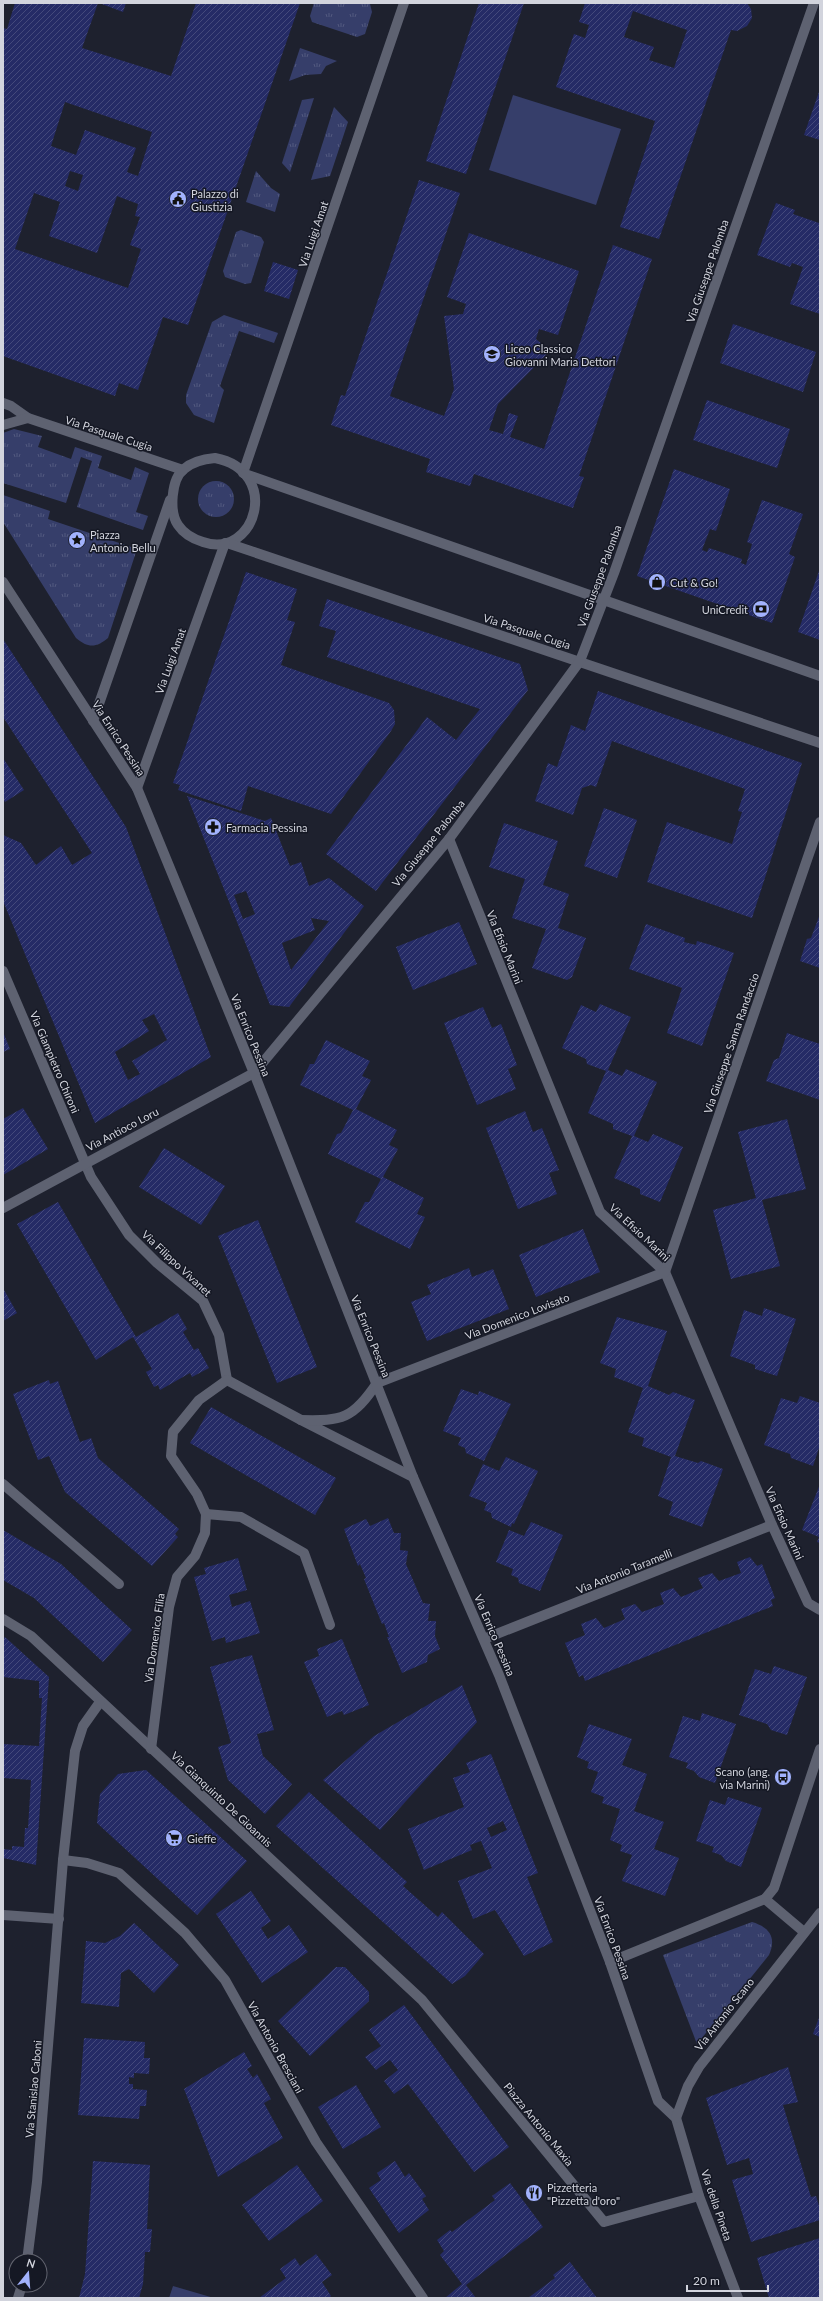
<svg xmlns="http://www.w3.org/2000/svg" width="823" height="2301" font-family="Lato,sans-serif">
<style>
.grass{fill:url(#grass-tufts)}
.garden{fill:#363e6a}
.building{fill:url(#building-hatch);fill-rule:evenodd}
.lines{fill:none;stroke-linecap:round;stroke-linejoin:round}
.street{stroke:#5e6271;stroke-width:10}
.secondary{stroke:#5e6271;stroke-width:10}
.labels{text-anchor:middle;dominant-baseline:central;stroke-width:3;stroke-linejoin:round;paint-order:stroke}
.poi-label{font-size:11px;fill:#d2d4dd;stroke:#151824;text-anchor:start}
.street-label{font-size:11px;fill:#d2d4dd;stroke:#151824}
</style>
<defs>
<pattern id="grass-tufts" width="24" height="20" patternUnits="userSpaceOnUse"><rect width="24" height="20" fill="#363e6a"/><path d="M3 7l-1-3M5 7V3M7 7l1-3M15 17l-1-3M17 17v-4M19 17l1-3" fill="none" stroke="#52597f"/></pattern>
<pattern id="building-hatch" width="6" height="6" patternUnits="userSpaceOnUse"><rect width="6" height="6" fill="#252b66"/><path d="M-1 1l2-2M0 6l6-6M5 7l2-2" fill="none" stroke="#44497b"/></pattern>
</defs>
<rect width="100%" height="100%" fill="#1e212e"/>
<!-- grass -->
<g class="grass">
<polygon points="314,3 370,4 372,12 365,34 357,37 312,22 310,16"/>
<polygon points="300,48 337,61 326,66 321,74 305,75 289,81"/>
<polygon points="314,98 290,172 282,163 302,100"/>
<polygon points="334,107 348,122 330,176 311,180"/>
<polygon points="256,171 271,188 280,194 275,212 246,202"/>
<polygon points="241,230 261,237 264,242 251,283 245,284 225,277 223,271 236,232"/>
<polygon points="224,315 278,333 274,343 239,331 220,386 224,390 214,423 194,415 186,403 186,395 212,322"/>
<polygon points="14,429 42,436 38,447 71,459 75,447 102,456 98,468 131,480 135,467 149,473 136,512 148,516 143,530 77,507 92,461 81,457 66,503 3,483 3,433"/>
<circle cx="216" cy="499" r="18"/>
<path d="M3,495L50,511L48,519L137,549L108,638C96,648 88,648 76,638L3,522Z"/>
<path d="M752,1922C769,1927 777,1937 769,1955L697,2044L663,1955Z"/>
</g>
<!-- garden -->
<g class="garden">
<polygon points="513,95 621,129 596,205 489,170"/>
<polygon points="173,2286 214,2298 169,2298"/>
</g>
<!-- building -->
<g class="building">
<path d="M15,3H98L82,48L171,76L196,3H300L188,325L163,317L138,390L119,383L115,396L3,356V28L7,29ZM65,102L152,132L138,176L127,172L136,148L85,130L76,155L51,146ZM70,171L83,175L78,191L65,186ZM34,193L60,202L49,236L97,253L117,196L138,204L135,216L140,217L130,245L141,249L128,288L15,249Z"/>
<polygon points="99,3 126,3 123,12"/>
<polygon points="479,3 524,3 466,174 426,161"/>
<path d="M585,3H747L751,9L752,18L747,26L737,31L731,30L659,239L620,227L655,121L556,87L574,34L585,38L589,25L579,22ZM633,11L687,30L674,68L649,60L654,47L624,37Z"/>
<polygon points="820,89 820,140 804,135"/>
<polygon points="419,180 460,193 390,396 444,416 454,389 444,316 463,314 466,304 447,297 469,233 579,271 558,335 539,329 536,339 550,351 498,404 489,430 503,434 509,413 518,416 510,437 544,449 613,245 652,259 579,476 584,477 573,508 474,474 470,486 426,472 430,459 331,425 341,395 345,396"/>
<polygon points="776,203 795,210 793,214 819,223 820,220 820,314 790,304 803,267 792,263 790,267 757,255"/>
<polygon points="273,262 298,270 289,299 264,291"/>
<polygon points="733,324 816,352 803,392 720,363"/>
<polygon points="707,400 790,429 777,468 693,440"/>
<polygon points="674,469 730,489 716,531 710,529 702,550 707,552 709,548 742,559 741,563 746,565 752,544 747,542 762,500 803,514 789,554 795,557 772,623 637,576"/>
<polygon points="820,568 820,640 798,632"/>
<polygon points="246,572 297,589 287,620 295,622 281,665 389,703 394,710 395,724 391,731 331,814 248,786 241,811 178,790 180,785 173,783"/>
<polygon points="327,599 520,664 528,690 376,891 326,854 427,717 456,740 480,709 327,657 336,631 319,626"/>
<path d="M3,639L126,827L211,1057L95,1123L3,901V835L21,843L36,865L61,846L72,865L92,853L3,717ZM154,1014L167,1040L132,1061L140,1074L128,1080L115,1052L149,1031L142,1020Z"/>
<polygon points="598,691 802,763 752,918 647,882 667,822 732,844 742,812 738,811 745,789 612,741 596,787 591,785 582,788 573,815 535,801 548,763 557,767 571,725 585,731"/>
<polygon points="3,758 24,790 5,802 3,799"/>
<path d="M187,796L265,821L271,818L290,866L301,862L309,886L329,878L364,906L289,1007L270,1005ZM246,891L255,914L243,919L234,895ZM311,918L329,921L291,970L282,943L315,930Z"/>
<polygon points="604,808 637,820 617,878 584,866"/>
<polygon points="504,823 558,841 543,885 569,894 558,928 586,938 572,977 567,980 532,968 546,929 512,918 525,879 489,867"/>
<polygon points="820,914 820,968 800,961 807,939 811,938"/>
<polygon points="459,922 477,964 413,990 396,947"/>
<polygon points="646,924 685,938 684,942 696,945 697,941 711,945 734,953 702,1046 667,1033 682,988 629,969"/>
<polygon points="600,1004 631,1017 608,1070 622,1076 626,1069 657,1082 634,1136 648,1142 653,1134 683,1147 660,1202 640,1194 640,1189 614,1178 632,1136 613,1129 613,1124 588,1113 606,1071 587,1064 586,1059 562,1048 581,1005 596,1012"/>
<polygon points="483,1007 492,1028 501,1024 517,1065 508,1069 516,1089 477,1105 444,1023"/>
<polygon points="3,1032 10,1049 3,1052"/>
<polygon points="787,1033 820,1044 820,1100 766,1081 774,1060 779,1058"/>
<polygon points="326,1040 370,1061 362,1076 371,1080 356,1109 397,1130 389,1145 398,1149 383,1177 424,1198 417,1214 425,1217 410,1249 355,1222 365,1202 369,1202 381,1179 328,1154 337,1134 341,1133 353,1110 300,1085 310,1064 314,1064"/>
<polygon points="23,1108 48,1149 3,1175 3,1119"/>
<polygon points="525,1111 533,1132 542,1128 559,1170 549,1173 557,1194 518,1209 486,1128"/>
<polygon points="787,1119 806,1189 762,1200 780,1266 731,1279 713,1210 756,1198 738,1132"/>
<polygon points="164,1148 225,1186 201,1225 139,1187"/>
<polygon points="58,1202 136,1337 178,1313 187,1329 183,1332 194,1350 198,1348 209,1368 192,1377 190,1373 160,1390 158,1385 154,1387 146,1372 152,1369 133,1337 96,1360 17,1224"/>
<polygon points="258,1220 317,1367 277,1383 218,1236"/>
<polygon points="583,1229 600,1272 536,1297 519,1255"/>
<polygon points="469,1268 472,1277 493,1269 509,1309 427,1341 411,1302 431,1294 427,1285"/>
<polygon points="3,1288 17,1313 3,1321"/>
<polygon points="764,1308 796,1319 777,1376 755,1369 755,1365 730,1356 744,1310 762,1316"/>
<polygon points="617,1317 667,1331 648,1386 669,1395 673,1392 695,1400 675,1456 698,1463 701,1461 723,1469 702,1527 669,1515 673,1502 658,1496 671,1457 642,1446 644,1438 628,1432 643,1388 614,1377 616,1369 600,1363"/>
<polygon points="49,1380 50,1384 58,1381 80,1442 91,1438 98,1458 179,1529 175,1534 178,1537 152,1566 65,1492 49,1456 38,1460 13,1394"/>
<polygon points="461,1389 478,1395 479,1391 511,1404 484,1461 466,1453 465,1448 458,1445 461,1438 443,1431"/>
<polygon points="800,1396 820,1403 820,1445 813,1466 791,1458 790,1454 764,1445 781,1398 797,1403"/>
<polygon points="211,1407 336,1478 315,1515 190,1443"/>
<polygon points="506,1457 538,1471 514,1524 512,1523 511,1527 492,1518 491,1513 484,1510 487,1503 469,1496 483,1464 499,1471"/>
<polygon points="820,1484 820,1543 817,1542 819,1537 802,1530"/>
<polygon points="388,1518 394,1533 401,1533 400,1550 408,1551 406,1564 423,1603 430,1604 428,1621 436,1621 435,1636 440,1649 428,1655 427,1662 402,1673 387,1637 389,1637 384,1623 382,1624 364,1579 366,1578 360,1564 358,1566 344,1529 366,1519 370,1526"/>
<polygon points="531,1522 563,1535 540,1591 519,1583 518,1578 511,1575 513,1569 496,1562 509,1530 524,1536"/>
<polygon points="3,1530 61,1564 132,1630 103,1662 34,1598 3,1580"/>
<polygon points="750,1557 757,1566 762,1564 775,1598 771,1600 773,1606 585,1681 583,1675 579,1677 565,1643 585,1635 581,1624 596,1618 604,1628 625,1619 621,1609 635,1604 642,1612 664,1604 660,1593 673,1588 681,1597 703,1588 698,1578 712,1573 719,1581 741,1573 737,1562"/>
<polygon points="238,1558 247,1590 229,1595 232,1607 250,1601 260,1633 226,1643 225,1637 212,1641 194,1577 206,1574 204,1568"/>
<polygon points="5,1637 49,1677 36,1865 3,1858 3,1849 12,1850 12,1846 24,1847 25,1828 28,1828 31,1780 3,1778 3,1744 39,1746 42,1698 39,1698 39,1681 3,1677 3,1639"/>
<polygon points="342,1639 369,1705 344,1715 342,1711 327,1717 304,1662 319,1656 317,1649"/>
<polygon points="252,1655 274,1730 257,1734 263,1756 292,1784 265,1814 228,1780 218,1747 231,1743 210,1667"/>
<polygon points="774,1666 807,1677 787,1735 771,1730 767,1724 739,1715 755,1669 771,1674"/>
<polygon points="462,1685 477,1722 380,1830 323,1780 374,1736"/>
<polygon points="702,1713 736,1724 715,1783 699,1777 694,1771 686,1768 688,1763 669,1757 683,1716 700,1721"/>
<polygon points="589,1724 632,1739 622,1765 647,1774 634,1811 664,1822 654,1849 679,1858 665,1896 622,1881 632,1855 620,1851 622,1845 610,1840 620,1809 602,1803 604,1797 591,1792 598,1772 587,1768 589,1762 577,1757"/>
<path d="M491,1754L538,1873L527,1877L553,1942L524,1956L495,1910L473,1919L458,1881L492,1868L481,1841L470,1845L472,1850L424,1870L408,1829L464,1807L453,1778L470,1772L466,1763ZM503,1821L507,1830L491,1837L487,1828Z"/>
<polygon points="146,1770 247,1861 197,1915 97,1823 100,1794 118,1774"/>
<polygon points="309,1792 407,1882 403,1886 438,1917 442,1912 484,1954 465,1976 452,1984 276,1826"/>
<polygon points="728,1797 762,1808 741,1867 726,1861 721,1855 712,1852 714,1847 696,1841 710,1800 725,1805"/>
<polygon points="251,1891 271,1921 261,1928 268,1939 289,1925 308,1952 262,1983 216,1914"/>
<polygon points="134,1923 179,1965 154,1993 129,1969 121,1973 119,2007 81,2003 86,1941 105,1943 120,1936"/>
<polygon points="336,1967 345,1967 369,1992 369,2001 310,2056 278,2021"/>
<polygon points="404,2005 509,2147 474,2172 408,2084 394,2094 384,2081 398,2070 390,2060 376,2070 365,2057 381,2046 369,2030"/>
<polygon points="820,2015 820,2037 813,2034"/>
<polygon points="84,2038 145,2042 144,2058 150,2058 149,2074 134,2073 134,2078 129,2077 129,2084 133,2084 133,2089 147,2090 146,2106 140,2106 139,2119 78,2115"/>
<polygon points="244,2052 252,2066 247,2069 253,2078 257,2074 271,2099 264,2103 283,2138 218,2177 184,2089"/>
<polygon points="788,2067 798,2102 783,2105 811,2197 816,2196 820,2209 820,2220 751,2242 732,2180 753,2174 749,2158 727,2165 706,2098"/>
<polygon points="356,2085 381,2127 343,2149 318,2107"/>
<polygon points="93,2161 150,2165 147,2229 152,2229 150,2252 145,2252 143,2284 139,2298 79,2298 85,2274"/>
<polygon points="395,2161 405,2177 409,2173 426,2196 422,2199 429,2210 399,2233 369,2188 381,2180 377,2173"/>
<polygon points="297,2165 323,2201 269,2241 242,2205"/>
<polygon points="510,2183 543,2227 466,2285 476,2298 445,2298 462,2284 440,2255 444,2251 437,2240 450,2230 452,2232 495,2200 492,2196"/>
<polygon points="820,2238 820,2298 769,2298 757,2258"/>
<polygon points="316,2254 332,2275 322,2282 331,2296 329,2298 259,2298 286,2278 280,2269 295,2258 300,2266"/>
<polygon points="570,2262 597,2298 528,2298 555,2278 553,2275"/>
</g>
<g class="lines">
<!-- street -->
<g class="street">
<polyline points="3,403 11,406 28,418 183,470"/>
<polyline points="3,425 28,418"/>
<path d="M215,458C282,471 256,560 203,542C193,539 184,534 178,525C169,512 171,479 184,469C193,461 204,459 215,458Z"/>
<polyline points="243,473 404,3"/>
<polyline points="245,474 820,676"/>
<polyline points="227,543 820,743"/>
<polyline points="93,721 170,500"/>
<polyline points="137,788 225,543"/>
<polyline points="449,839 600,1212 665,1272 772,1525 808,1603 820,1610"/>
<polyline points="3,971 91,1177 129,1235 157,1263 203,1301 219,1335 227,1380"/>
<polyline points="3,1208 254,1073 449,839 580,661 614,573 814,3"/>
<polyline points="665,1272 820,822"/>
<polyline points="227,1380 301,1420 413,1477"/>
<path d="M301,1420C342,1421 353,1419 377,1383L665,1272"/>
<polyline points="3,1484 119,1584"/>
<polyline points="206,1514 241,1517 304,1553 330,1625"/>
<polyline points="3,1619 31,1636 422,2000 604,2222 699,2196"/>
<polyline points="484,1639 772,1525"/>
<polyline points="151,1749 169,1607 177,1577 195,1556 205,1533 206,1514 197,1494 171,1456 173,1432 199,1400 227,1380"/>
<polyline points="63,1860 87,1863 119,1873 185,1933 225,1980 316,2142 423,2298"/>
<polyline points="3,1915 59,1919"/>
<polyline points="27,2261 37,2182 63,1860 75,1751 83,1726 100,1702"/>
<polyline points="18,2298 22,2285"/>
</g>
<!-- secondary -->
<g class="secondary">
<polyline points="3,582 137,788 254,1073 413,1477 499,1675 610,1962 658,2101 676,2118 699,2196 738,2298"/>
<polyline points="765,1899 804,1932"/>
<polyline points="610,1962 765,1899 774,1888 820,1749"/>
<polyline points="676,2118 688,2086 699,2067 820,1913"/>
</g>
</g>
<!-- icons -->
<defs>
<g id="civic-disc" transform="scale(0.9)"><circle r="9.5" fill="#a2b2fd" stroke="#151824"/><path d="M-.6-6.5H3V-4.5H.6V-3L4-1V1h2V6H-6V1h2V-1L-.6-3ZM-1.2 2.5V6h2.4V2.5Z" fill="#111"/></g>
<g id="school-disc" transform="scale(0.9)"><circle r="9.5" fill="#a2b2fd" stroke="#151824"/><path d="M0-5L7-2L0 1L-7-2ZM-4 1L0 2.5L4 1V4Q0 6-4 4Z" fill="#111"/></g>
<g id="sight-disc" transform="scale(0.9)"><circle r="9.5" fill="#a2b2fd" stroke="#151824"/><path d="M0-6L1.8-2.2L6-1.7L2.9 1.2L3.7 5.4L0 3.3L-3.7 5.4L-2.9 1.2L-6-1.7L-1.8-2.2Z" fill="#111"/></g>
<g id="shop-disc" transform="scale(0.9)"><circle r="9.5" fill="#a2b2fd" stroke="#151824"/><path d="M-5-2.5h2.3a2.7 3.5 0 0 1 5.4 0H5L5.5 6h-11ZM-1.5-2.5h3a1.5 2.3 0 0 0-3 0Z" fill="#111"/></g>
<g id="bank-disc" transform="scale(0.9)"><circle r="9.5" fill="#a2b2fd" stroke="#151824"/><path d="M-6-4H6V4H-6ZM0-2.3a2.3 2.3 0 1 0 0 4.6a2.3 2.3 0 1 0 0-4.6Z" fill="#111"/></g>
<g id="pharmacy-disc" transform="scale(0.9)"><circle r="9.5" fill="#a2b2fd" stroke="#151824"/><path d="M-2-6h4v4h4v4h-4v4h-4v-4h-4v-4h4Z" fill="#111"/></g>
<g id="bus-disc" transform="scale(0.9)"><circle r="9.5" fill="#a2b2fd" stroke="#151824"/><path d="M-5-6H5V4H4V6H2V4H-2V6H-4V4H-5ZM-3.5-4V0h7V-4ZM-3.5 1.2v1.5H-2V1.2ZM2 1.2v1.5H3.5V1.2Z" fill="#111"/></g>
<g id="supermarket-disc" transform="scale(0.9)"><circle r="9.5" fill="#a2b2fd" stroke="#151824"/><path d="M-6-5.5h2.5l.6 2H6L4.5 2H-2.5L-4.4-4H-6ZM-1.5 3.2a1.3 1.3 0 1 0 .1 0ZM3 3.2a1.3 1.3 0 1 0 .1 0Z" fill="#111"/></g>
<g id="restaurant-disc" transform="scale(0.9)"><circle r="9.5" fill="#a2b2fd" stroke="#151824"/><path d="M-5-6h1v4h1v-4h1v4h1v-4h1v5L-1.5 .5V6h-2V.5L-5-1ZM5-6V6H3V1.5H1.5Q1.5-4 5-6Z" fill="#111"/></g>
</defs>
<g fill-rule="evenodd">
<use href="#civic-disc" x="178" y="199"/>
<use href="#school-disc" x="492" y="354"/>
<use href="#sight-disc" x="77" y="540"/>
<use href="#shop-disc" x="657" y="582"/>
<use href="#bank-disc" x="761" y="609"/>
<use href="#pharmacy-disc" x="213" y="827"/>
<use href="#bus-disc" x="783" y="1777"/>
<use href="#supermarket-disc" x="174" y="1838"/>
<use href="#restaurant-disc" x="534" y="2193"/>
</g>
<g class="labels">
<!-- poi labels -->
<g class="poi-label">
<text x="191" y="193">Palazzo di<tspan x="191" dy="13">Giustizia</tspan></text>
<text x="505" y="348">Liceo Classico<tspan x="505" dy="13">Giovanni Maria Dettori</tspan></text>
<text x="90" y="534">Piazza<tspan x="90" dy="13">Antonio Bellu</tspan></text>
<text x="670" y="582">Cut &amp; Go!</text>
<text x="748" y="609" text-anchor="end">UniCredit</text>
<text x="226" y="827">Farmacia Pessina</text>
<text x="770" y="1771" text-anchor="end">Scano (ang.<tspan x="770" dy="13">via Marini)</tspan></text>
<text x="187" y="1838">Gieffe</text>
<text x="547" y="2187">Pizzetteria<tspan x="547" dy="13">"Pizzetta d'oro"</tspan></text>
</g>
<!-- street labels -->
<g class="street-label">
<text transform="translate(313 234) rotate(-71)">Via Luigi Amat</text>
<text transform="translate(707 271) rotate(-71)">Via Giuseppe Palomba</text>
<text transform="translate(109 433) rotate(18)">Via Pasquale Cugia</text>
<text transform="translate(599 576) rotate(-70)">Via Giuseppe Palomba</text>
<text transform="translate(527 631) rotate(18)">Via Pasquale Cugia</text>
<text transform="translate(170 661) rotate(-70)">Via Luigi Amat</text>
<text transform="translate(119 738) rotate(57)">Via Enrico Pessina</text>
<text transform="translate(428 843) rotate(-51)">Via Giuseppe Palomba</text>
<text transform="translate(505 947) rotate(68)">Via Efisio Marini</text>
<text transform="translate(251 1035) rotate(68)">Via Enrico Pessina</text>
<text transform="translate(731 1043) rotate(-71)">Via Giuseppe Sanna Randaccio</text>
<text transform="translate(55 1062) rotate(67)">Via Giampietro Chironi</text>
<text transform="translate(122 1129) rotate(-28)">Via Antioco Loru</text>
<text transform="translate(640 1232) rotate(43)">Via Efisio Marini</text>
<text transform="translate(177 1263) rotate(43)">Via Filippo Vivanet</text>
<text transform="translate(517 1316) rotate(-21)">Via Domenico Lovisato</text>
<text transform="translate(371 1336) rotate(68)">Via Enrico Pessina</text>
<text transform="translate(785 1523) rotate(66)">Via Efisio Marini</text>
<text transform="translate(624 1571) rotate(-22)">Via Antonio Taramelli</text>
<text transform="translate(495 1635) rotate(67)">Via Enrico Pessina</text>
<text transform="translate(154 1638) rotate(-82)">Via Domenico Filia</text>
<text transform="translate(222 1799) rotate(43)">Via Gianquinto De Gioannis</text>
<text transform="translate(613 1938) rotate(70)">Via Enrico Pessina</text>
<text transform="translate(724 2014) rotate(-52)">Via Antonio Scano</text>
<text transform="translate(276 2047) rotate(61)">Via Antonio Bresciani</text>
<text transform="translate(33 2089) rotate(-85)">Via Stanislao Caboni</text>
<text transform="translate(539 2124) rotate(51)">Piazza Antonio Maxia</text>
<text transform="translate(717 2205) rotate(71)">Via della Pineta</text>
</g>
</g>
<!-- border -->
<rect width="823" height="2301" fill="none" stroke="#d2d4dd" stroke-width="8"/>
<!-- north arrow -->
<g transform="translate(28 2273) rotate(17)"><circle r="19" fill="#151824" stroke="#61636e"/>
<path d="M0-3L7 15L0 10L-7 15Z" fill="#a2b2fd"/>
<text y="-6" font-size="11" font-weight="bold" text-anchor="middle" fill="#d2d4dd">N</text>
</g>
<!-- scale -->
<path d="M687 2285v6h81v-6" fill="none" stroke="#d2d4dd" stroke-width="2"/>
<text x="693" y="2285" font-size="12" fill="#d2d4dd" stroke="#151824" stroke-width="3" paint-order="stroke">20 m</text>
</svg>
